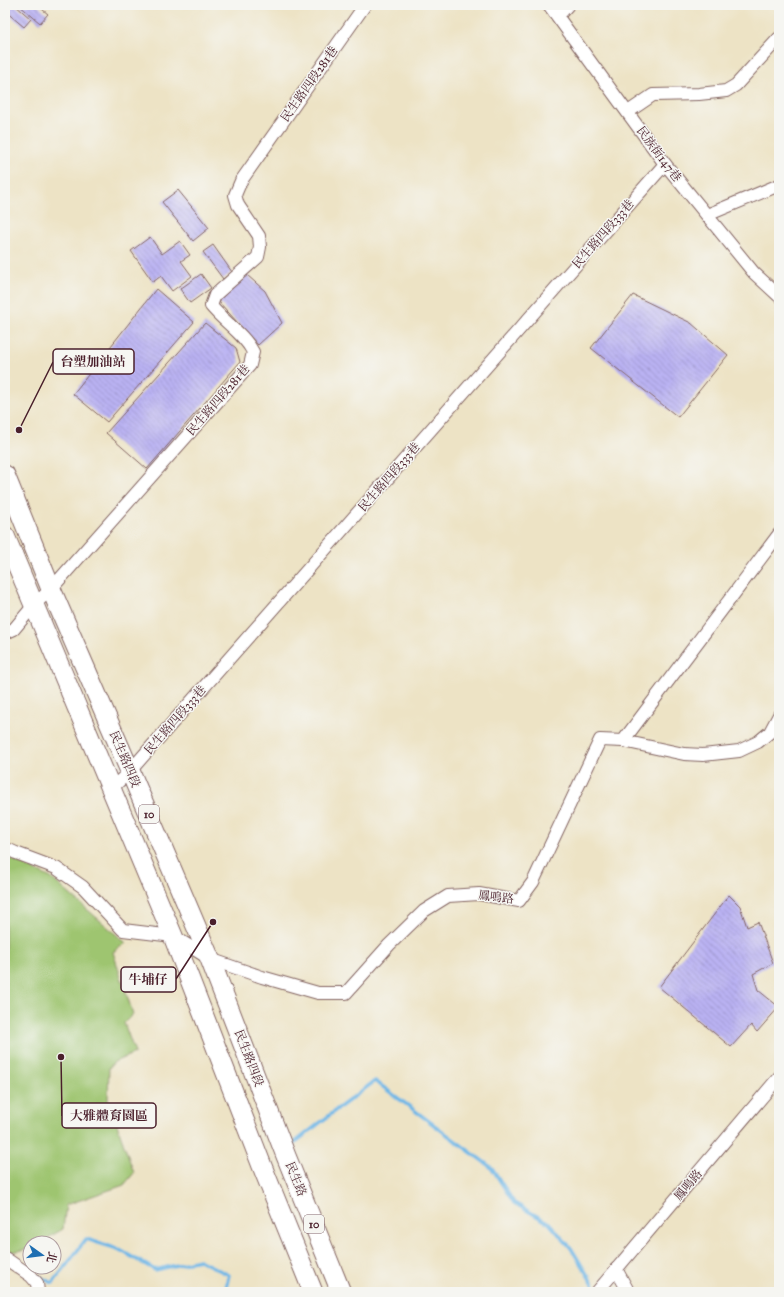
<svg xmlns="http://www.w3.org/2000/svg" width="784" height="1297" font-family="'IM FELL Great Primer','Noto Serif TC',serif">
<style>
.green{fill:#9ec570;stroke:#74724e}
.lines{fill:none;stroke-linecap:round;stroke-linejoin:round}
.stream{stroke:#6fb7e7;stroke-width:3.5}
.building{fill:url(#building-back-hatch)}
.minor-casing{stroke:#836461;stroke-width:14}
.primary-casing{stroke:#836461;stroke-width:21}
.minor{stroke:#fff;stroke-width:12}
.primary{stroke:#fff;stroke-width:19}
.labels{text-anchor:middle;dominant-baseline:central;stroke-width:3;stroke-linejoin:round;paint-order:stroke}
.shield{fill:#f6f6f2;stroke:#7e6067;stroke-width:1}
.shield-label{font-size:11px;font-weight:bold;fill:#4a1f2b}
.street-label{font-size:12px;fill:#4a1f2b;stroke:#f6f6f2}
.leader{fill:none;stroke:#4a1f2b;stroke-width:1.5}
.callout-dot{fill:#4a1f2b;stroke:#f6f6f2;stroke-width:1.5}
.callout{fill:#f6f6f2;stroke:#4a1f2b;stroke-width:1.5}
.callout-label{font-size:13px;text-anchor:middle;font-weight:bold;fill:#4a1f2b}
</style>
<defs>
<pattern id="building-back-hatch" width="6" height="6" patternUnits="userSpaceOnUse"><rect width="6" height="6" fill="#bab2f3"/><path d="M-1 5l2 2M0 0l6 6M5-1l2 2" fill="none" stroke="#9990c5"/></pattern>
</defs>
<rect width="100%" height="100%" fill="#f6f6f2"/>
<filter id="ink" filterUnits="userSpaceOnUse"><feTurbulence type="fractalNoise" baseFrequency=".025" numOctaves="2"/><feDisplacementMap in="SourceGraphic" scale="8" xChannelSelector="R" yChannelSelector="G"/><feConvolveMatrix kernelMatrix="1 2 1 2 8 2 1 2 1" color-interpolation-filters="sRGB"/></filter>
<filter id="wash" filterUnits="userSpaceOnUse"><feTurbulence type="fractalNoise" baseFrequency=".012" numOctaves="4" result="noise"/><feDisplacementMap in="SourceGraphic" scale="16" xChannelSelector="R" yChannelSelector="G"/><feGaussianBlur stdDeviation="0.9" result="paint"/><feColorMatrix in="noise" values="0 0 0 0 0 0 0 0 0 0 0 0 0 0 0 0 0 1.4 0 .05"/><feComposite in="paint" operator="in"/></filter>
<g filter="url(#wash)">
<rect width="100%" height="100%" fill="#ede3c5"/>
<!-- green -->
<polygon class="green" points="5,856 51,878 126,943 113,952 133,1014 124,1023 135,1053 114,1062 109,1068 108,1099 134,1173 124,1185 66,1205 63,1229 39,1243 30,1243 30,1248 29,1249 5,1253"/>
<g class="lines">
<!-- stream -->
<g class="stream">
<polyline points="289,1147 336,1110 375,1081 492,1168 514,1203 549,1223 571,1248 596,1289"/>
<polyline points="37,1276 53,1283 86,1239 118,1249 155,1270 199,1260 229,1275 225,1292"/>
</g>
</g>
<g id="blocks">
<!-- building -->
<g class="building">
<polygon points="5,5 15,5 31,19 24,27 5,11"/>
<polygon points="19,5 37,5 48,14 40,23"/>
<polygon points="178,190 209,228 193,241 162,202"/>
<polygon points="150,237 162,254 180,241 190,255 181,261 192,276 172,291 161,276 153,282 131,251"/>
<polygon points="213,245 232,272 223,279 203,252"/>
<polygon points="201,274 211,288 190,303 180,289"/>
<polygon points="247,275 265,291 282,323 258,345 218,301"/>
<polygon points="156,289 194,322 107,422 73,394"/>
<polygon points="633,295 691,323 728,355 678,417 591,348"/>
<polygon points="205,323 236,348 240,362 147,469 106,433"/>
<polygon points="729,895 740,906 747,927 758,922 773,963 753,974 758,990 779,1007 757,1032 751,1025 731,1047 659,987"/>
</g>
</g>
</g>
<g filter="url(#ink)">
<use href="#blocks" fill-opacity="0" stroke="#836461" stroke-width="1"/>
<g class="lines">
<!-- minor casing -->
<g class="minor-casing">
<g id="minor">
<polyline points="549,5 665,164 754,273 779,296"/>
<polyline points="558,16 568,5"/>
<polyline points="628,112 653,95 699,94 726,91 736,85 779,38"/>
<polyline points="707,215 779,185"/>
<path d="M5,633L14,629L34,605L51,589L250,365L253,352C244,334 224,322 211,306L215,295L258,257L260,247L259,236L238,205L235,195L241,181L365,5"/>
<polyline points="623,741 779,534"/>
<polyline points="111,789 130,771 665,164"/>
<polyline points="5,848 16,853 56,868 83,887 123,930 173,936 210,959 262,977 318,993 346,993 389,945 424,911 448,896 479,894 519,901 533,882 600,740 623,741 684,754 703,755 739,751 758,742 770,732 779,715"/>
<polyline points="5,1258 31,1276 37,1283 38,1292"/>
<polyline points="616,1269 627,1289 627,1292"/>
<polyline points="597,1292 779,1077"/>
</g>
</g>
<!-- primary casing -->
<g class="primary-casing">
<g id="primary">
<polyline points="5,475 51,589 130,771 210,959 286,1156 341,1292"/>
<polyline points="5,536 173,936 262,1166 313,1292"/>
</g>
</g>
<!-- minor -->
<use href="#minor" class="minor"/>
<!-- primary -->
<use href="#primary" class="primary"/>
</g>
</g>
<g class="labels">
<!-- shield labels -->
<g class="shield">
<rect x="139" y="805" width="20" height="18" rx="3"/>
<rect x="304" y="1215" width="20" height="18" rx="3"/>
</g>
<g class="shield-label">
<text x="149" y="814">10</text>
<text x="314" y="1224">10</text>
</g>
<!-- street labels -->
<g class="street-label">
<text transform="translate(309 84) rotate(-55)">民生路四段281巷</text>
<text transform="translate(659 154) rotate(53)">民族街147巷</text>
<text transform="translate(603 234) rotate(-49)">民生路四段333巷</text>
<text transform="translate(218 400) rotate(-49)">民生路四段281巷</text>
<text transform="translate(389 477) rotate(-49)">民生路四段333巷</text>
<text transform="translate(175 720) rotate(-49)">民生路四段333巷</text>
<text transform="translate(125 759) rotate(67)">民生路四段</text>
<text transform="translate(496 897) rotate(7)">鳳鳴路</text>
<text transform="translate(249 1058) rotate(69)">民生路四段</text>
<text transform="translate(296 1179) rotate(68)">民生路</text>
<text transform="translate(688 1185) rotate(-50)">鳳鳴路</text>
</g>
</g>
<!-- callouts -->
<path class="leader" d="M19 430L53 362M213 922L176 979M61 1057L62 1116"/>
<g class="callout-dot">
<circle cx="19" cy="430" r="4"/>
<circle cx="213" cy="922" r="4"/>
<circle cx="61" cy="1057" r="4"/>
</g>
<g class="callout">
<rect x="53" y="349" width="81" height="25" rx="4"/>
<rect x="121" y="967" width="55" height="25" rx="4"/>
<rect x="62" y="1103" width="94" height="25" rx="4"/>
</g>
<g class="callout-label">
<text x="93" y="366">台塑加油站</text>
<text x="148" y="984">牛埔仔</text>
<text x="109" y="1120">大雅體育園區</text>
</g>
<!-- margin -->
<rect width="784" height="1297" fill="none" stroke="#f6f6f2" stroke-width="20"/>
<!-- north arrow -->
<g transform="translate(42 1255) rotate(104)"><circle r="19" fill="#f6f6f2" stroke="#b1a0a2"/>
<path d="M0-3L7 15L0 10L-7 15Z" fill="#1f6fb2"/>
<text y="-6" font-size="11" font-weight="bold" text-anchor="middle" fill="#4a1f2b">北</text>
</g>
</svg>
